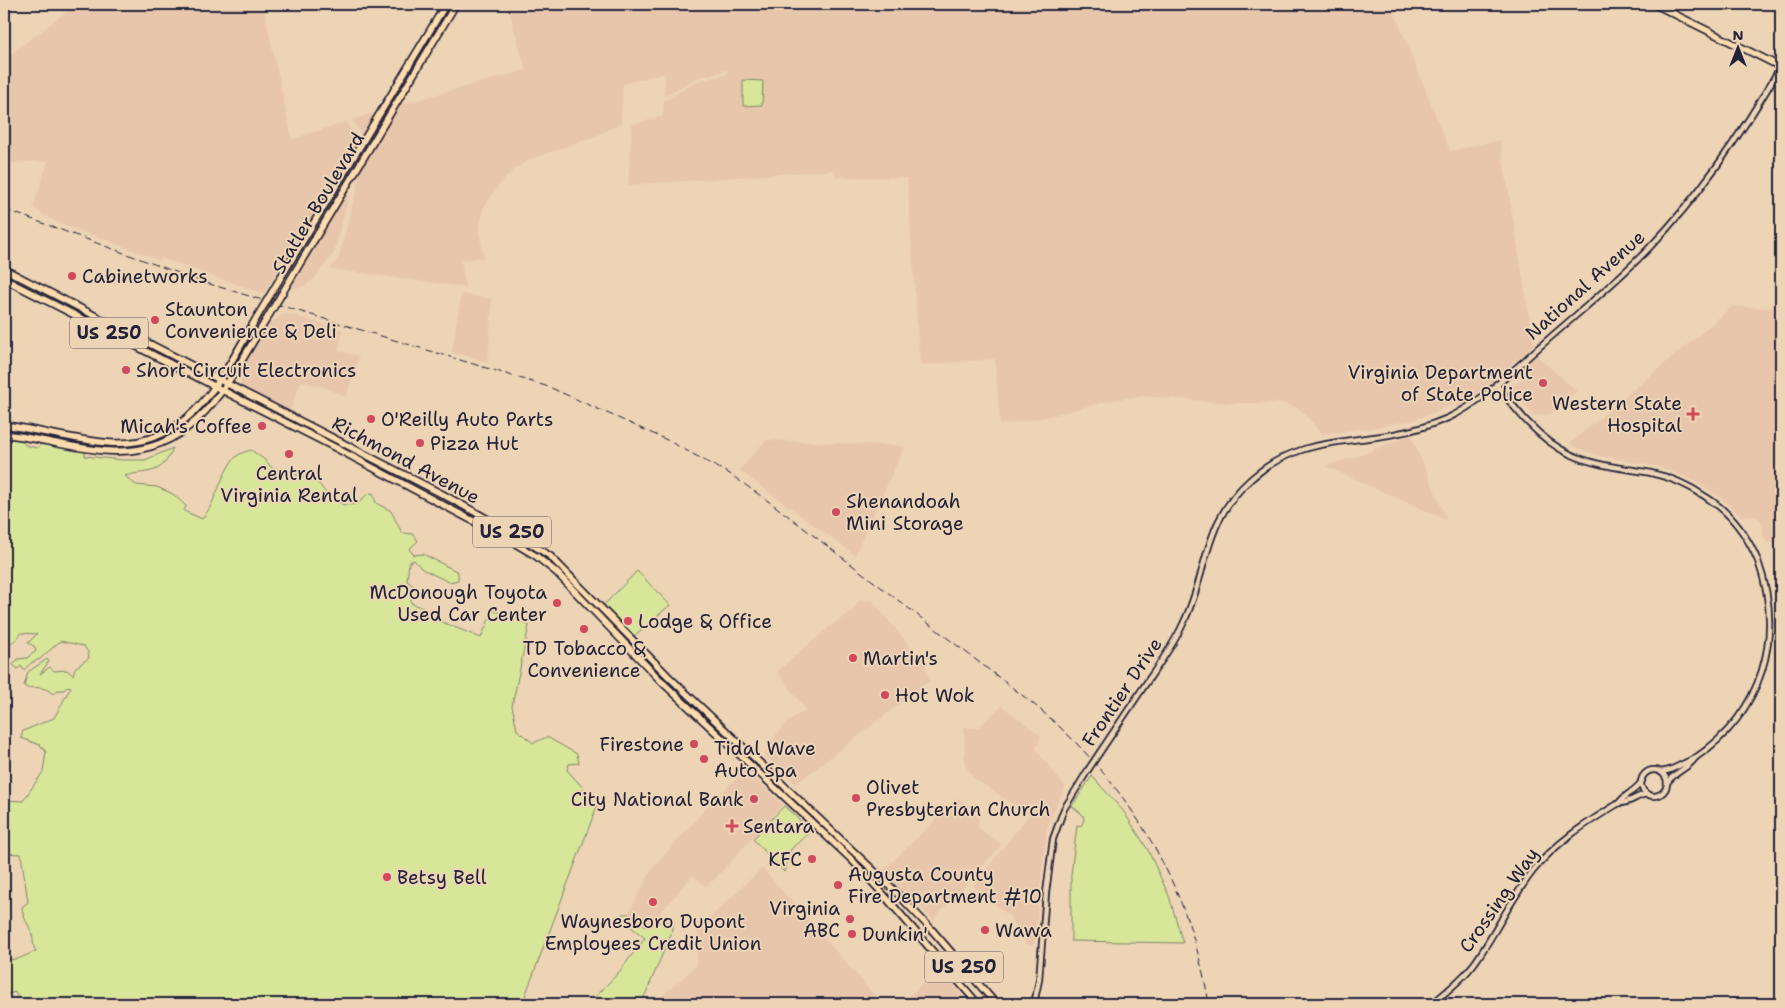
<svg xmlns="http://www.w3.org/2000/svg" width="1785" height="1008" font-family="'Shantell Sans',sans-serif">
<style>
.built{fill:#e8c6ac}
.green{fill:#d8e699;stroke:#7d846a}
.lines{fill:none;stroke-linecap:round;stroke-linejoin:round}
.minor-casing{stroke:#22223b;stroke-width:8}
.major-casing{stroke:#22223b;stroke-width:9}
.minor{stroke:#edd4b5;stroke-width:4.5}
.major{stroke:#fedbac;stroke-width:5.5}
.rail{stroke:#22223b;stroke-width:1;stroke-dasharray:8 4;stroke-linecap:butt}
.minor-bridge-casing{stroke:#22223b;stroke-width:8;stroke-linecap:butt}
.major-bridge-casing{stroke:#22223b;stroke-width:9;stroke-linecap:butt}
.minor-bridge{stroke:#edd4b5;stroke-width:4.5}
.major-bridge{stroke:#fedbac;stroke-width:5.5}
.poi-dot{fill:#d1495b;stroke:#edd4b5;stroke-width:2}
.labels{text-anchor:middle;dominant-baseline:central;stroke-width:4;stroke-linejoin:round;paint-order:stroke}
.shield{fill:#edd4b5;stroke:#5f5760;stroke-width:1}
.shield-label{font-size:18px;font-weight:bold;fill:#22223b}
.street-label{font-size:19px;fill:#22223b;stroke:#edd4b5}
.poi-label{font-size:19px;fill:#22223b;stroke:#edd4b5;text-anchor:start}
</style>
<rect width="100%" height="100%" fill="#edd4b5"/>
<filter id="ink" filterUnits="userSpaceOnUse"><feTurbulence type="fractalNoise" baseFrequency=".02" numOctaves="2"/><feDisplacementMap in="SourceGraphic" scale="10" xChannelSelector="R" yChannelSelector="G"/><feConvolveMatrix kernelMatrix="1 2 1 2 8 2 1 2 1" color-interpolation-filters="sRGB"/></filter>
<g filter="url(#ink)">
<!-- built -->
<g class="built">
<polygon points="77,4 263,5 292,139 346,122 358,141 277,277 275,276 264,294 161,258 160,260 54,221 33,208 48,161 4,163 4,59"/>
<polygon points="507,4 1391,4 1450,151 1500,140 1534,345 1475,396 1457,408 1456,404 1414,420 1370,428 1322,434 1304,413 1297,408 1283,403 1231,403 1142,396 1112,400 1042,418 1000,425 995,359 920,365 907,178 835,177 835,170 628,185 632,125 663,116 664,101 698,81 728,74 727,70 694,79 664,96 665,73 623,84 621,123 596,136 531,159 513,170 494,191 483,209 479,233 484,257 461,260 465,287 330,269 339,257 357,188 360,170 372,150 352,120 399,105 526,70"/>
<polygon points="352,183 334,253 313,280 302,287 292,289 295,284 294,283"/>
<polygon points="461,294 492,299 488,362 452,352"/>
<polygon points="1733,306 1781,309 1781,543 1767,542 1763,534 1763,525 1759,519 1753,516 1741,516 1720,497 1691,479 1659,467 1596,455 1569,444"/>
<polygon points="286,313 343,330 338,351 359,356 346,397 321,386 301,381 290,411 242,386 239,373 268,324"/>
<polygon points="1537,356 1577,391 1550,414 1534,416 1511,388 1523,378 1518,372"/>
<polygon points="1411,435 1446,518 1444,519 1325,466 1361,455"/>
<polygon points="766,440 905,446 855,555 739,470"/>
<polygon points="872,600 926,666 929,681 796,784 764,755 776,735 788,721 806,710 777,671 833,624 851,612 859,601"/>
<polygon points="1002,706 1041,736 1036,749 1065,787 1050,819 1046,834 1034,945 1026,944 1010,917 973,886 1029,815 974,778 965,765 964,727 978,728"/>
<polygon points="745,770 783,804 715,879 705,886 693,875 648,927 628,914 653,868 707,807"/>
<polygon points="958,798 979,816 978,828 1002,845 933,920 883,871"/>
<polygon points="762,868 843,959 882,1004 666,1004 660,998 696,966 698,929"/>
<polygon points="940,969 969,1004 906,1004 903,1001"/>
</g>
<!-- green -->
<g class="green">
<polygon points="743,80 763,81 762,105 743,106"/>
<path d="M4,437L22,440L25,445L37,448L42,443L85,451V456L122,460H145L173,448C161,477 150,469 125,476L136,485L157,487L173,494L186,506L184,511L202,519C217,503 223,463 240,454C243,452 248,451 251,450L265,460L272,468L306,478L318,483L330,498L344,505L358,504L367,494L373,493L376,503L391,511L402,533L413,534L418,541L409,549L414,555L423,554L458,572V580L449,582L422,569L414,560L409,562L407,581L421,592L411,597V603L425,609L430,617L481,638L493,610L529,625L512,706L517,730L533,743L547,737L577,754L579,763L569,764L567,770L583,788L589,803L597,806L522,1004H21L15,992L4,995V960L18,959L36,951C32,945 34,941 32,935C29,923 23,920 22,907L28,902L21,854L4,853V800L23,801L43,772L46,752L40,745L21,738L23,731L54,718L71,687L68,686L64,690H58L53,694C46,687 37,687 27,688L24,686L28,672L47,659L49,661L40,674L50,667L54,671L67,670L73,675L75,668L89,658L88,652L84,646L60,641L40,659L31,663L24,670L21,666L18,669L13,665L18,659L27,658L36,651L34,646L28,643L37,634L21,633C18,640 9,643 4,651Z"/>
<polygon points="637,571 670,605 634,636 604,605"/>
<polygon points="1092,776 1124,812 1148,850 1169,896 1183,943 1071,941 1071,875 1077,825 1081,826 1084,820 1083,815 1072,806"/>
<polygon points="784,806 811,831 791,849 784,872 753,839"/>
<polygon points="622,914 628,914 648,927 660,922 673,921 673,929 646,993 640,1004 589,1004 619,972 645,938 625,922"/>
</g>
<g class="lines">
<!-- minor casing -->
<g class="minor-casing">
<g id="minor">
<path d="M1496,384C1516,410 1539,440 1570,454C1595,466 1624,468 1651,473C1670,477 1690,486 1706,497C1730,512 1747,535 1758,561C1785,637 1762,713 1695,758C1688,769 1674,772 1667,783"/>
<path d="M1100,752C1117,727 1134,701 1151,676C1163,659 1175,642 1183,624C1209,571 1202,522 1251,479C1296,439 1340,444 1394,434C1412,431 1431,425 1448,418C1483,402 1515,368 1544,343C1579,312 1617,282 1650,247C1702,193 1743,132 1781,66"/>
<circle cx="1654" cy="783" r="13"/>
<polyline points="1661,772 1670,770 1695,758"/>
<path d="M1619,803C1630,804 1636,795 1648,794"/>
<polyline points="1034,1004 1039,980 1046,893 1053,839 1064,809 1088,770"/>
<path d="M1432,1004C1447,991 1464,978 1476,961C1496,932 1511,899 1533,871C1557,841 1587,823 1619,803C1625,794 1636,791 1642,781"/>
</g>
</g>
<!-- major casing -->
<g class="major-casing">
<g id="major">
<polyline points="1654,4 1781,67"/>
<polyline points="4,269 442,494 515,534 550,556 668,676 891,887 932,930 996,1004"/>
<polyline points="4,279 332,446 509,540 536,556 556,572 662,682 852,860 883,894 978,1004"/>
<polyline points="278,282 446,4"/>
<polyline points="287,285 456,4"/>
<path d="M4,425C39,430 74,440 110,443C191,448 222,377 257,317"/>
<path d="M4,434C39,438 74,449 109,451C195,457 228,382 266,320"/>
</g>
</g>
<!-- minor -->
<use href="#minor" class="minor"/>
<!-- major -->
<use href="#major" class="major"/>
<!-- rail -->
<path class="rail" d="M4,209L203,282L549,387L667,440L730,474L775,506L1031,702C1126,779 1189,882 1209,1004"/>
<!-- minor-bridge casing -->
<g class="minor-bridge-casing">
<polyline id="minor-bridge" points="1088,770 1100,752"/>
</g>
<!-- major-bridge casing -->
<g class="major-bridge-casing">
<g id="major-bridge">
<polyline points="257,317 278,282"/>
<polyline points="266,320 287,285"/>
</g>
</g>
<!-- minor-bridge -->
<use href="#minor-bridge" class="minor-bridge"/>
<!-- major-bridge -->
<use href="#major-bridge" class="major-bridge"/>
</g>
</g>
<!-- markers -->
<g class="poi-dot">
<circle cx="72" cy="276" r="5"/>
<circle cx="155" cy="320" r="5"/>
<circle cx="126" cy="370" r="5"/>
<circle cx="1543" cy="383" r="5"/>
<path d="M1690.5 406.5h5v5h5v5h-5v5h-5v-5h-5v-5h5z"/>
<circle cx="371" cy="419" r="5"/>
<circle cx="262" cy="426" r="5"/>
<circle cx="420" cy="443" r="5"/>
<circle cx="289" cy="454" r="5"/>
<circle cx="836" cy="512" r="5"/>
<circle cx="557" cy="603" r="5"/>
<circle cx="628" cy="621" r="5"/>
<circle cx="584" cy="629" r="5"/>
<circle cx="853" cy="658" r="5"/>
<circle cx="885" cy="695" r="5"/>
<circle cx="694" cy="744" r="5"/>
<circle cx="704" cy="759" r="5"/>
<circle cx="856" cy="798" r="5"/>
<circle cx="754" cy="799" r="5"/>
<path d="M729.5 818.5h5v5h5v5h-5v5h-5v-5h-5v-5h5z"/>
<circle cx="812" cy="859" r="5"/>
<circle cx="387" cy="877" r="5"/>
<circle cx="838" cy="885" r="5"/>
<circle cx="653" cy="902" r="5"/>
<circle cx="850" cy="919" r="5"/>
<circle cx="985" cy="930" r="5"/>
<circle cx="852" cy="934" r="5"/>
</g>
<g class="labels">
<!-- shield labels -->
<g class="shield">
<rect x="70" y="317.5" width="78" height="31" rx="4"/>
<rect x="473" y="516.5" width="78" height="31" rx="4"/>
<rect x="925" y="951.5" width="78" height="31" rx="4"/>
</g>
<g class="shield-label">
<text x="109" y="333">US 250</text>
<text x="512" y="532">US 250</text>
<text x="964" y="967">US 250</text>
</g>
<!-- street labels -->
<g class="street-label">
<text transform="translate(318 203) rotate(-59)">Statler Boulevard</text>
<text transform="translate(1585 285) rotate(-42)">National Avenue</text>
<text transform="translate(406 460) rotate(28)">Richmond Avenue</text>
<text transform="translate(1122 692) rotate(-56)">Frontier Drive</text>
<text transform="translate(1499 900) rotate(-55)">Crossing Way</text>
</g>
<!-- poi labels -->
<g class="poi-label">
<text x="82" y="276">Cabinetworks</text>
<text x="165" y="309">Staunton<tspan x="165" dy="22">Convenience &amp; Deli</tspan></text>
<text x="136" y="370">Short Circuit Electronics</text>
<text x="1533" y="372" text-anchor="end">Virginia Department<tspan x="1533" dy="22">of State Police</tspan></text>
<text x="1682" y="403" text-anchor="end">Western State<tspan x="1682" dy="22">Hospital</tspan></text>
<text x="381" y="419">O'Reilly Auto Parts</text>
<text x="252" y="426" text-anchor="end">Micah's Coffee</text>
<text x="430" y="443">Pizza Hut</text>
<text x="289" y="473" text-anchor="middle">Central<tspan x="289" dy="22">Virginia Rental</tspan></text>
<text x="846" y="501">Shenandoah<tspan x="846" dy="22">Mini Storage</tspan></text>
<text x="547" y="592" text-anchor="end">McDonough Toyota<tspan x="547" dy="22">Used Car Center</tspan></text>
<text x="638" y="621">Lodge &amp; Office</text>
<text x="584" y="648" text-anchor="middle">TD Tobacco &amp;<tspan x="584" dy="22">Convenience</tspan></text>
<text x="863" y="658">Martin's</text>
<text x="895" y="695">Hot Wok</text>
<text x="684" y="744" text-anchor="end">Firestone</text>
<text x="714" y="748">Tidal Wave<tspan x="714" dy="22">Auto Spa</tspan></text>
<text x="866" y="787">Olivet<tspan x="866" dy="22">Presbyterian Church</tspan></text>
<text x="744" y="799" text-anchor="end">City National Bank</text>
<text x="743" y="826">Sentara</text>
<text x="802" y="859" text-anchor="end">KFC</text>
<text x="848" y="874">Augusta County<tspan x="848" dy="22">Fire Department #10</tspan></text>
<text x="397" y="877">Betsy Bell</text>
<text x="840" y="908" text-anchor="end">Virginia<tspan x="840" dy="22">ABC</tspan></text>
<text x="653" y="921" text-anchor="middle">Waynesboro Dupont<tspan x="653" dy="22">Employees Credit Union</tspan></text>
<text x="995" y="930">Wawa</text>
<text x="862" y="934">Dunkin'</text>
</g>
</g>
<!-- margin -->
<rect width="1785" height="1008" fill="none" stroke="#edd4b5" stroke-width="20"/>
<rect x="10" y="10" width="1765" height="988" fill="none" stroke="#22223b" stroke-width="2" filter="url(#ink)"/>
<!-- north arrow -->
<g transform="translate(1738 48)" stroke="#edd4b5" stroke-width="4" paint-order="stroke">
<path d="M0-4L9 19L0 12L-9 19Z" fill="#22223b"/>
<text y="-8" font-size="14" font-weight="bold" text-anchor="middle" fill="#22223b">N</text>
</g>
</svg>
